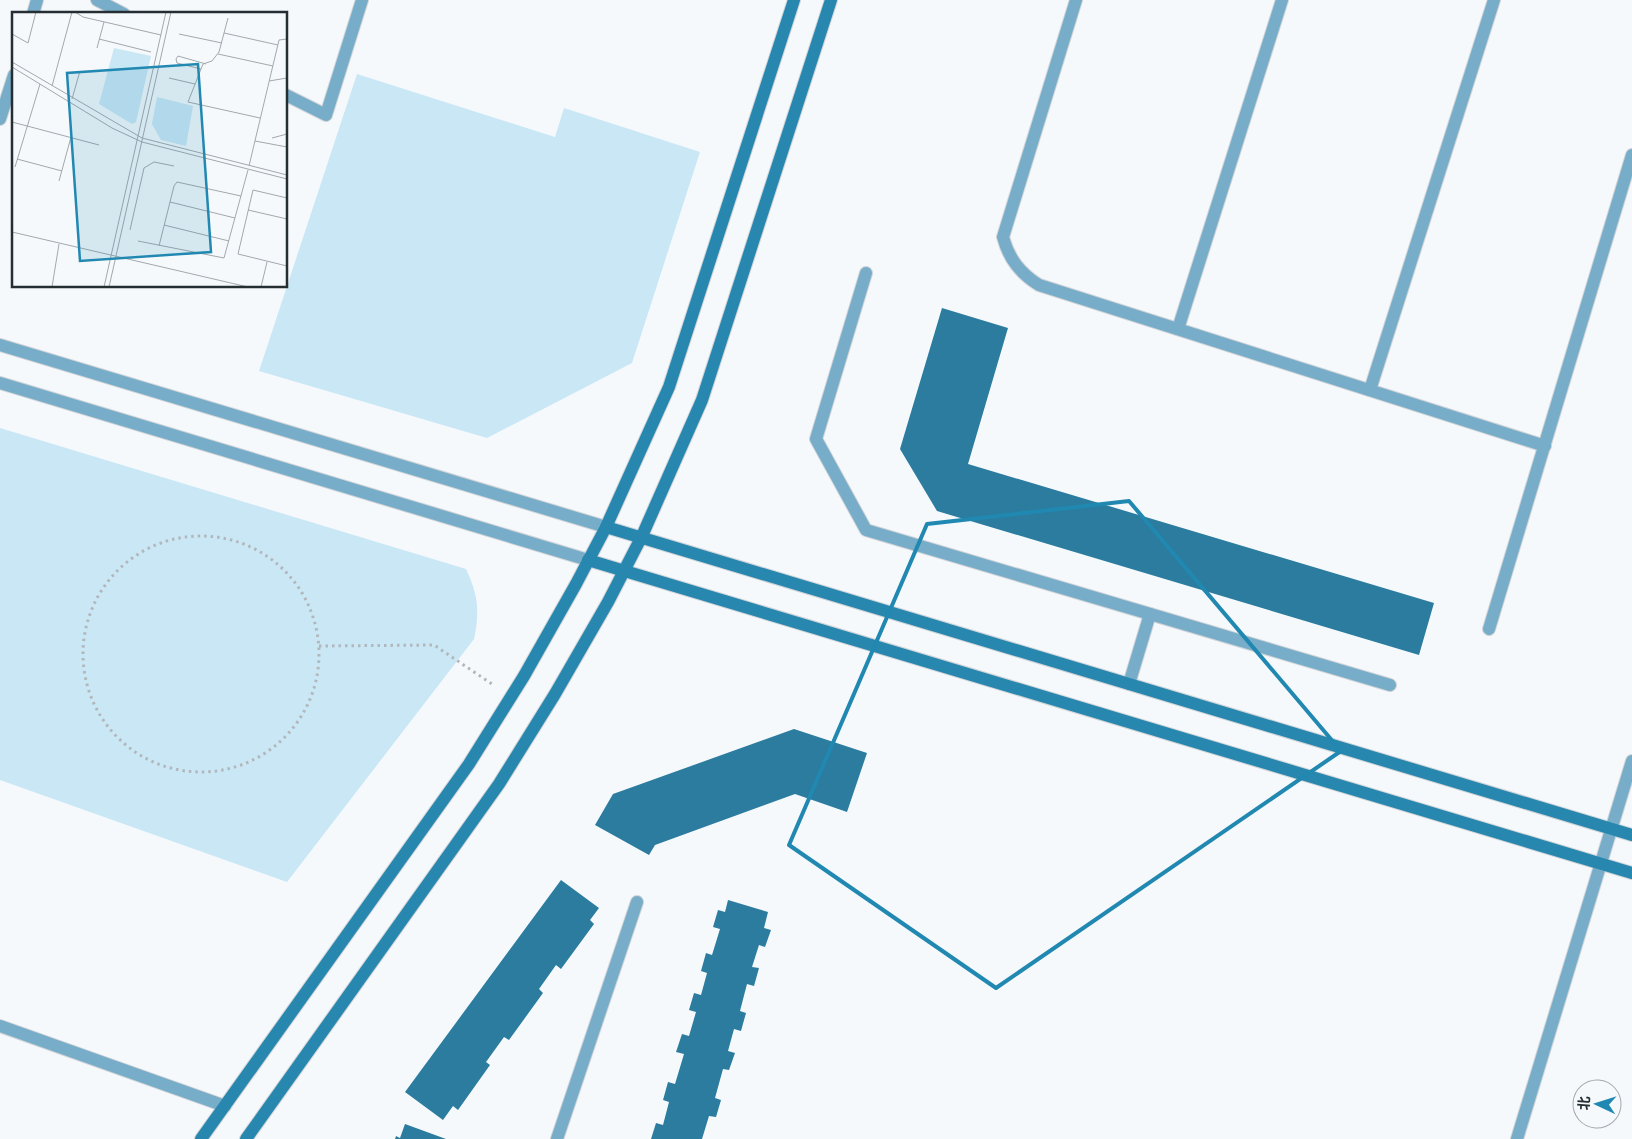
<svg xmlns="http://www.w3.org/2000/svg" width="1632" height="1139" font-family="'Playfair Display','Noto Sans SC',serif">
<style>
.green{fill:#cae7f6}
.building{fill:#2b7c9e}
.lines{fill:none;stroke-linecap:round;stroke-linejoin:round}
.lane-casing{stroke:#d0d4d8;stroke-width:14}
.street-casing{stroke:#d0d4d8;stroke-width:14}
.secondary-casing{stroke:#d0d4d8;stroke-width:14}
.path{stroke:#b2b7bb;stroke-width:3;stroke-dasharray:2.5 4;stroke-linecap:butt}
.lane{stroke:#77adc8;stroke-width:12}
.street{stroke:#77adc8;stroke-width:12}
.secondary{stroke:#2787ae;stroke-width:12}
.marked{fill:none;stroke:#2188b1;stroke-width:4;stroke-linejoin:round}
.inset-road{fill:none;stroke:#a2a8ac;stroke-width:1}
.view{fill:#2188b1;fill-opacity:0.15;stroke:#2188b1;stroke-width:2.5}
.inset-edge{fill:none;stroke:#252e33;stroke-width:2.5}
</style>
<rect width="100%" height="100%" fill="#f5f9fc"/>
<!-- green -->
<g class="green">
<polygon points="357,74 555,137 564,108 700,152 632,363 487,438 259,371"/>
<path d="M0,428L466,569C478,595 480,611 474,639L287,882L0,780Z"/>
</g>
<!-- building -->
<g class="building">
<polygon points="942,308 1008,328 968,464 1434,603 1419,655 937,511 900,449"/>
<polygon points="794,729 867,753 847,812 795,794 655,845 649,855 595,825 613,794"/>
<polygon points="561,880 599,908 590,920 594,924 561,969 556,965 539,989 543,993 509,1040 504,1037 486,1062 490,1065 458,1110 453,1106 443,1120 405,1092"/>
<polygon points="728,900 768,912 764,928 771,930 765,947 759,945 752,967 759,968 754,986 747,984 740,1011 746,1013 741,1031 734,1029 728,1051 735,1053 729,1070 723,1069 715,1098 721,1100 716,1117 709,1116 702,1139 651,1139 656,1123 663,1125 669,1102 663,1100 668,1082 675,1084 684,1054 676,1052 682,1034 689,1036 696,1012 689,1010 694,993 701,995 707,973 701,971 706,953 712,955 720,929 713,927 718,910 725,912"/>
<polygon points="405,1124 446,1139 395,1139 396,1136 400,1138"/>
</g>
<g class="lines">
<!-- lane casing -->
<g class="lane-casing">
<g id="lane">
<polyline points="97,0 124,14"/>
<path d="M1076,0L1003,237C1009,259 1020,273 1039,285L1545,446"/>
<polyline points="33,14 37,0"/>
<polyline points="286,95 326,115 362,0"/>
<polyline points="0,119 14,75"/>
<polyline points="866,273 816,439 866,530 1390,685"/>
<polyline points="1178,329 1282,0"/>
<polyline points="1370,390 1494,0"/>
<polyline points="1489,629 1632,155"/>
<polyline points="1129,684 1150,614"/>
<polyline points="0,1026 225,1106"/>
<polyline points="557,1139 637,902"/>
</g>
</g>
<!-- street casing -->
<g class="street-casing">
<g id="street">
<polyline points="0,345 606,527"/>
<polyline points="0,383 588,560"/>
<polyline points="1517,1139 1632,761"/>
</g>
</g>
<!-- secondary casing -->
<g class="secondary-casing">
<g id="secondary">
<polyline points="606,527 1632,835"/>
<polyline points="588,560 1632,873"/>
<polyline points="201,1139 469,764 524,676 576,584 606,527 669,387 794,0"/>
<polyline points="246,1139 499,784 555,694 608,602 642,536 702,400 831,0"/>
</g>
</g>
<!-- path -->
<g class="path">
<circle cx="201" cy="654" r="118"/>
<polyline points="319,646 434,645 492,684"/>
</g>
<!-- lane -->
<use href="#lane" class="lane"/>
<!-- street -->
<use href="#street" class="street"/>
<!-- secondary -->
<use href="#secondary" class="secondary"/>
</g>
<!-- marked area -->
<path class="marked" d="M1129,501L1341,751L996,988L789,845L927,524Z"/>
<!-- overview -->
<g transform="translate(12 12)">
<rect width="275" height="275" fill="#f5f9fc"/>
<path d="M102,36L139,44L124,110L120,112L87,92ZM145,85L181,94L174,134L149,128L140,112Z" fill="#cae7f6"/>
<path class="inset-road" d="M63,0L71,5L149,23M216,6L207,40L200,49L191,52L176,90L248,106M212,21L266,33M0,22L16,31L24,0M167,22L210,31M87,27L139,40M85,36L92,10M206,42L261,54M0,50L130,126L275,163M0,55L100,116L130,130L275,167M189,57L165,51L164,47L166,44L194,52M157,66L183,72M257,69L275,66M40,74L60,0M60,87L68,59M0,110L87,133M260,126L275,122M243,129L275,135M5,147L50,159M237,154L267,28L275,27M3,155L28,72M47,169L59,125M275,186L241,178L226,242L275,254M158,190L223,206M236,198L275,207M152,213L217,229M118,218L132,156L142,150L162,154M0,220L236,275M126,229L212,246L236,158M147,234L162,174L165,170L229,184M40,275L47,232M92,275L154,0M97,275L159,0M249,275L255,250"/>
<path class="view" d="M186,52L199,240L68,249L55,61Z"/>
<rect width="275" height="275" class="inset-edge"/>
</g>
<!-- north arrow -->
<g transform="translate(1597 1104) rotate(274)"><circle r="24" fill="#f5f9fc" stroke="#a2a8ac"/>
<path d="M0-4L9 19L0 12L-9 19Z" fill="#2188b1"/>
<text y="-8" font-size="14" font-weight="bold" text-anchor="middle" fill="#252e33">北</text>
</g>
</svg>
